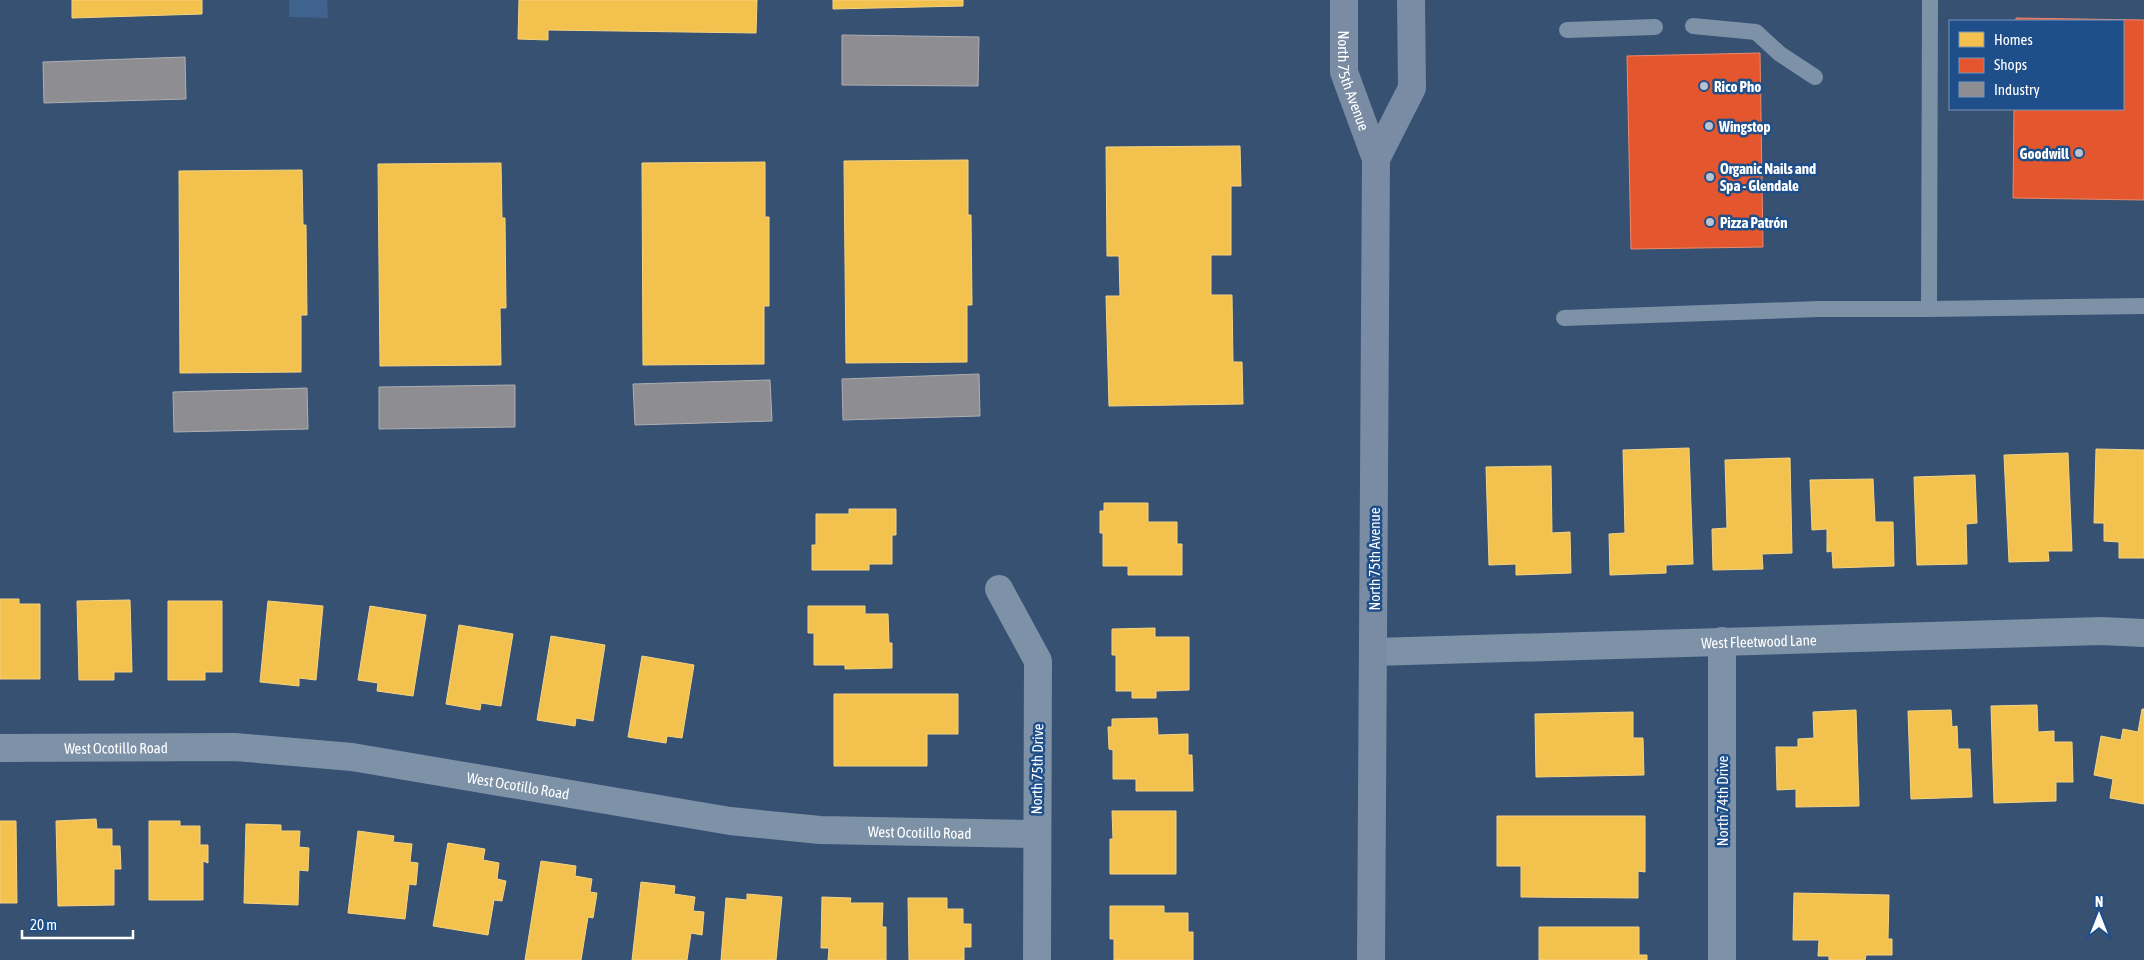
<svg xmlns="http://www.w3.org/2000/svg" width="2144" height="960" font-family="'Asap Condensed',sans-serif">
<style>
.water{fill:#40638d}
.homes{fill:#f2c14e;stroke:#f6d483}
.shops{fill:#e4572e;stroke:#ec896d}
.industry{fill:#8d8d92;stroke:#afafb3}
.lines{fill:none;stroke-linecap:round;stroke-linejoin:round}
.lane{stroke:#7d91a7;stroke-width:16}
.street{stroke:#7d91a7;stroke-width:28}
.secondary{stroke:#798ca3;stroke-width:28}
.poi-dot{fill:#b9c2ce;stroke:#1e4f8a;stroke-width:2}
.labels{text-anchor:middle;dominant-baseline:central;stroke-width:5;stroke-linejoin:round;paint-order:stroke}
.street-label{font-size:15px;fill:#fff;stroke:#1e4f8a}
.poi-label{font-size:15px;font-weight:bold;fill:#fff;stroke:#1e4f8a;text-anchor:start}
</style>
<rect width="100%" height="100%" fill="#365172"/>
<!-- water -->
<polygon class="water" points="289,0 327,0 328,18 289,17"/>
<!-- homes -->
<g class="homes">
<polygon points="72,0 202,0 202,14 72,18"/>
<polygon points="519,0 757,0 756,33 548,30 548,40 518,39"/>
<polygon points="833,0 963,0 963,6 833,9"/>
<polygon points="1240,146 1241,186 1231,186 1231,255 1211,255 1211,295 1232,295 1233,362 1242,362 1243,404 1109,406 1106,296 1120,296 1119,256 1107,256 1106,147"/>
<polygon points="968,160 968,215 971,215 972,305 967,305 967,362 846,363 844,161"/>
<polygon points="765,162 765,217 769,217 769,306 764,306 764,364 643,365 642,163"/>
<polygon points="501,163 502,218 505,218 506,308 500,308 501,365 380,366 378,164"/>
<polygon points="302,170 303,225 306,225 307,315 301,315 301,372 180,373 179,171"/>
<polygon points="1689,448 1693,564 1666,565 1666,573 1610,575 1609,534 1625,533 1623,450"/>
<polygon points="2096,449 2144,450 2144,558 2119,558 2119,542 2104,541 2104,523 2094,523"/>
<polygon points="2068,453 2072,551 2048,551 2049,561 2009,562 2004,455"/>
<polygon points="1790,458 1792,553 1762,554 1763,569 1713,570 1712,529 1727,528 1725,460"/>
<polygon points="1551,466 1552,533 1570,532 1571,573 1516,575 1516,564 1489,565 1486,467"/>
<polygon points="1975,475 1977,523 1966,524 1967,564 1917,565 1914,477"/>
<polygon points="1873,479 1875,522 1893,522 1894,566 1833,568 1832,551 1827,552 1827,529 1812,530 1810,480"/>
<polygon points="1104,503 1148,503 1148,522 1177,522 1177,544 1182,544 1182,575 1128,575 1128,566 1103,566 1103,533 1100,533 1100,511 1104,511"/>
<polygon points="849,509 896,509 896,535 892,535 892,564 869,564 869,570 812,570 812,545 816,545 816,514 849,514"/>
<polygon points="0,599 19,599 19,604 40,604 40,679 0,679"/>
<polygon points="130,600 132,672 114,672 114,680 79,680 77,601"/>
<polygon points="168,601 222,601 222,672 205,672 205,680 168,680"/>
<polygon points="268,601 323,606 316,680 299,678 299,686 260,682"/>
<polygon points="370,606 426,615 413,696 377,691 378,683 358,680"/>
<polygon points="808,606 865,606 865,614 888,614 889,643 892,643 892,668 845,669 845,665 814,665 814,633 808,633"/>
<polygon points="459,625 513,634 501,706 481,703 480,710 446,704"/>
<polygon points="1155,628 1155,637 1189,637 1189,690 1156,691 1156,698 1132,698 1132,691 1116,691 1116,655 1112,655 1112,629"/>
<polygon points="551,636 605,645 593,721 576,718 575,726 537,720"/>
<polygon points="642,656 694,665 682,738 667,736 666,743 628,737"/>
<polygon points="834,694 958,694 958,734 927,734 927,766 834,766"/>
<polygon points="2037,705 2038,732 2054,731 2054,742 2072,742 2073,782 2056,782 2056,801 1994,803 1991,706"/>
<polygon points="2142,709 2144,709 2144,804 2110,798 2113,779 2094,775 2101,736 2121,740 2123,729 2138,732"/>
<polygon points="1856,710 1859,806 1796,807 1796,789 1777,790 1776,747 1798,747 1798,739 1814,738 1813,712"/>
<polygon points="1951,710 1952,727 1957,726 1958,749 1970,749 1972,797 1911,799 1908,711"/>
<polygon points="1633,712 1633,738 1643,738 1644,775 1536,777 1535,714"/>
<polygon points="1157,718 1158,735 1188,734 1188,755 1192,755 1193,791 1136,791 1136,779 1113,779 1113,750 1109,749 1108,727 1112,727 1112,719"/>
<polygon points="1112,811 1176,811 1176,874 1110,874 1110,839 1113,839"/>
<polygon points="1497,816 1645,816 1645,872 1638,871 1638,898 1521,897 1521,866 1497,866"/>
<polygon points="96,819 97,829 112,829 112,846 120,846 121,869 114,869 114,905 58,906 56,821"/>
<polygon points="0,821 16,821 17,903 0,903"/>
<polygon points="149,821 180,821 180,826 200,826 200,845 208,845 208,863 203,861 203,900 149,900"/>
<polygon points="246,824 281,825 281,831 300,831 299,847 309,848 308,871 299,870 298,905 244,903"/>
<polygon points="358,831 394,836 393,842 412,844 410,862 418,863 416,885 409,884 405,919 348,913"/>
<polygon points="448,843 485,849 483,860 499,863 497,879 506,881 502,901 494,900 488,935 433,926"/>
<polygon points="541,861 576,866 575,876 592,879 590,892 597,893 593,918 588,917 581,960 525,960"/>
<polygon points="641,882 675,886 674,894 695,897 693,911 704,912 702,935 691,933 687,960 632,960"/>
<polygon points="1794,893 1889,895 1888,939 1892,939 1892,955 1866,955 1865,960 1829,960 1829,956 1818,956 1819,940 1793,940"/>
<polygon points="747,894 782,897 776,960 721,960 726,898 747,900"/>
<polygon points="822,897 851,898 850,903 883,903 882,927 886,927 886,960 828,960 829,948 821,948"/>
<polygon points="908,898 947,898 947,909 963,909 963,924 971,924 971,947 964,947 964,960 909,960"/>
<polygon points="1110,906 1164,906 1164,913 1188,913 1188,932 1193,932 1193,960 1114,960 1114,939 1110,939"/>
<polygon points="1539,927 1639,927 1639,955 1647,955 1647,960 1539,960"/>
</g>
<!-- shops -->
<g class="shops">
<polygon points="2016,18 2144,20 2144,200 2013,198 2014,109 2123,109 2123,21 2016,21"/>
<polygon points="1760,53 1763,247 1631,249 1627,56"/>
</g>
<!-- industry -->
<g class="industry">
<polygon points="842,35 979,37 978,86 842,85"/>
<polygon points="185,57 186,99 44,103 43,62"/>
<polygon points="979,374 980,416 843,420 842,379"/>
<polygon points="770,380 772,421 635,425 633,384"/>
<polygon points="515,385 515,427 379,429 379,387"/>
<polygon points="307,388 308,429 174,432 173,392"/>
</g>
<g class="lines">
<!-- lane -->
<g class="lane">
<polyline points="1693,26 1756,32 1780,54 1815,77"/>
<polyline points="1567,30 1655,27"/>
<polyline points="1929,309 2144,306"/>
<polyline points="1564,318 1819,309 1929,309 1930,0"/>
</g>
<!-- street -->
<g class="street">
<polyline points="999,589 1038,661 1037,960"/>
<path id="s1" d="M1373,652L2102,631L2144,633"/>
<path id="s2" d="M0,748L235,747L352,757L730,821L820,830L1036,834"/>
<polyline points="1722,960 1722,641"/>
</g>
<!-- secondary -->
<g class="secondary">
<path id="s3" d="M1344,0V72L1376,159L1371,960"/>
<polyline points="1376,159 1412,88 1411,0"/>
</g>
</g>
<!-- markers -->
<g class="poi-dot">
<circle cx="1704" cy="86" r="5"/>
<circle cx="1709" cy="126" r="5"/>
<circle cx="2079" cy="153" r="5"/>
<circle cx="1710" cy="177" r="5"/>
<circle cx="1710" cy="222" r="5"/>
</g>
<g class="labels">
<!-- street labels -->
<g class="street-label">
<text stroke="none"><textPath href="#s3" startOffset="82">North 75th Avenue</textPath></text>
<text transform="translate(1374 559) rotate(-90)">North 75th Avenue</text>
<text stroke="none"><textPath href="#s1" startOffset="386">West Fleetwood Lane</textPath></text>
<text stroke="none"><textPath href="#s2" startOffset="116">West Ocotillo Road</textPath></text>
<text transform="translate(1037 769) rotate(-89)">North 75th Drive</text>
<text stroke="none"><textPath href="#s2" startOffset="521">West Ocotillo Road</textPath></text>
<text transform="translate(1722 801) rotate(-90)">North 74th Drive</text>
<text stroke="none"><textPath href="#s2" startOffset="926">West Ocotillo Road</textPath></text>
</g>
<!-- poi labels -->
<g class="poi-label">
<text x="1714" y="86">Rico Pho</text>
<text x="1719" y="126">Wingstop</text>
<text x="2069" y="153" text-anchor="end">Goodwill</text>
<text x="1720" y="168">Organic Nails and<tspan x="1720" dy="17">Spa - Glendale</tspan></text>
<text x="1720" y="222">Pizza Patrón</text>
</g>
</g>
<!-- legend -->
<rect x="1949" y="20" width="175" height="90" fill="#1e4f8a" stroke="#7895b9"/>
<rect x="1959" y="32" width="25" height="15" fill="#f2c14e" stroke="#7895b9"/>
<text x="1994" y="45" font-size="15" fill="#ffffff">Homes</text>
<rect x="1959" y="58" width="25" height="15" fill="#e4572e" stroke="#7895b9"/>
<text x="1994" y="70" font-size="15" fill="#ffffff">Shops</text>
<rect x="1959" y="82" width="25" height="15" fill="#8d8d92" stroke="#7895b9"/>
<text x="1994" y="95" font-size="15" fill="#ffffff">Industry</text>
<!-- north arrow -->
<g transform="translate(2099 915)" stroke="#1e4f8a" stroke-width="4" paint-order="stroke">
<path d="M0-4L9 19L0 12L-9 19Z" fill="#ffffff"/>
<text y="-8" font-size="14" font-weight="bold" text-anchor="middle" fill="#ffffff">N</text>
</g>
<!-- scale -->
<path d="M22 930v8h111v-8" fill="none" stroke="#ffffff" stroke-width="2.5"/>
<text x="30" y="930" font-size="15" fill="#ffffff" stroke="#1e4f8a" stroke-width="4" paint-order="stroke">20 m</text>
</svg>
